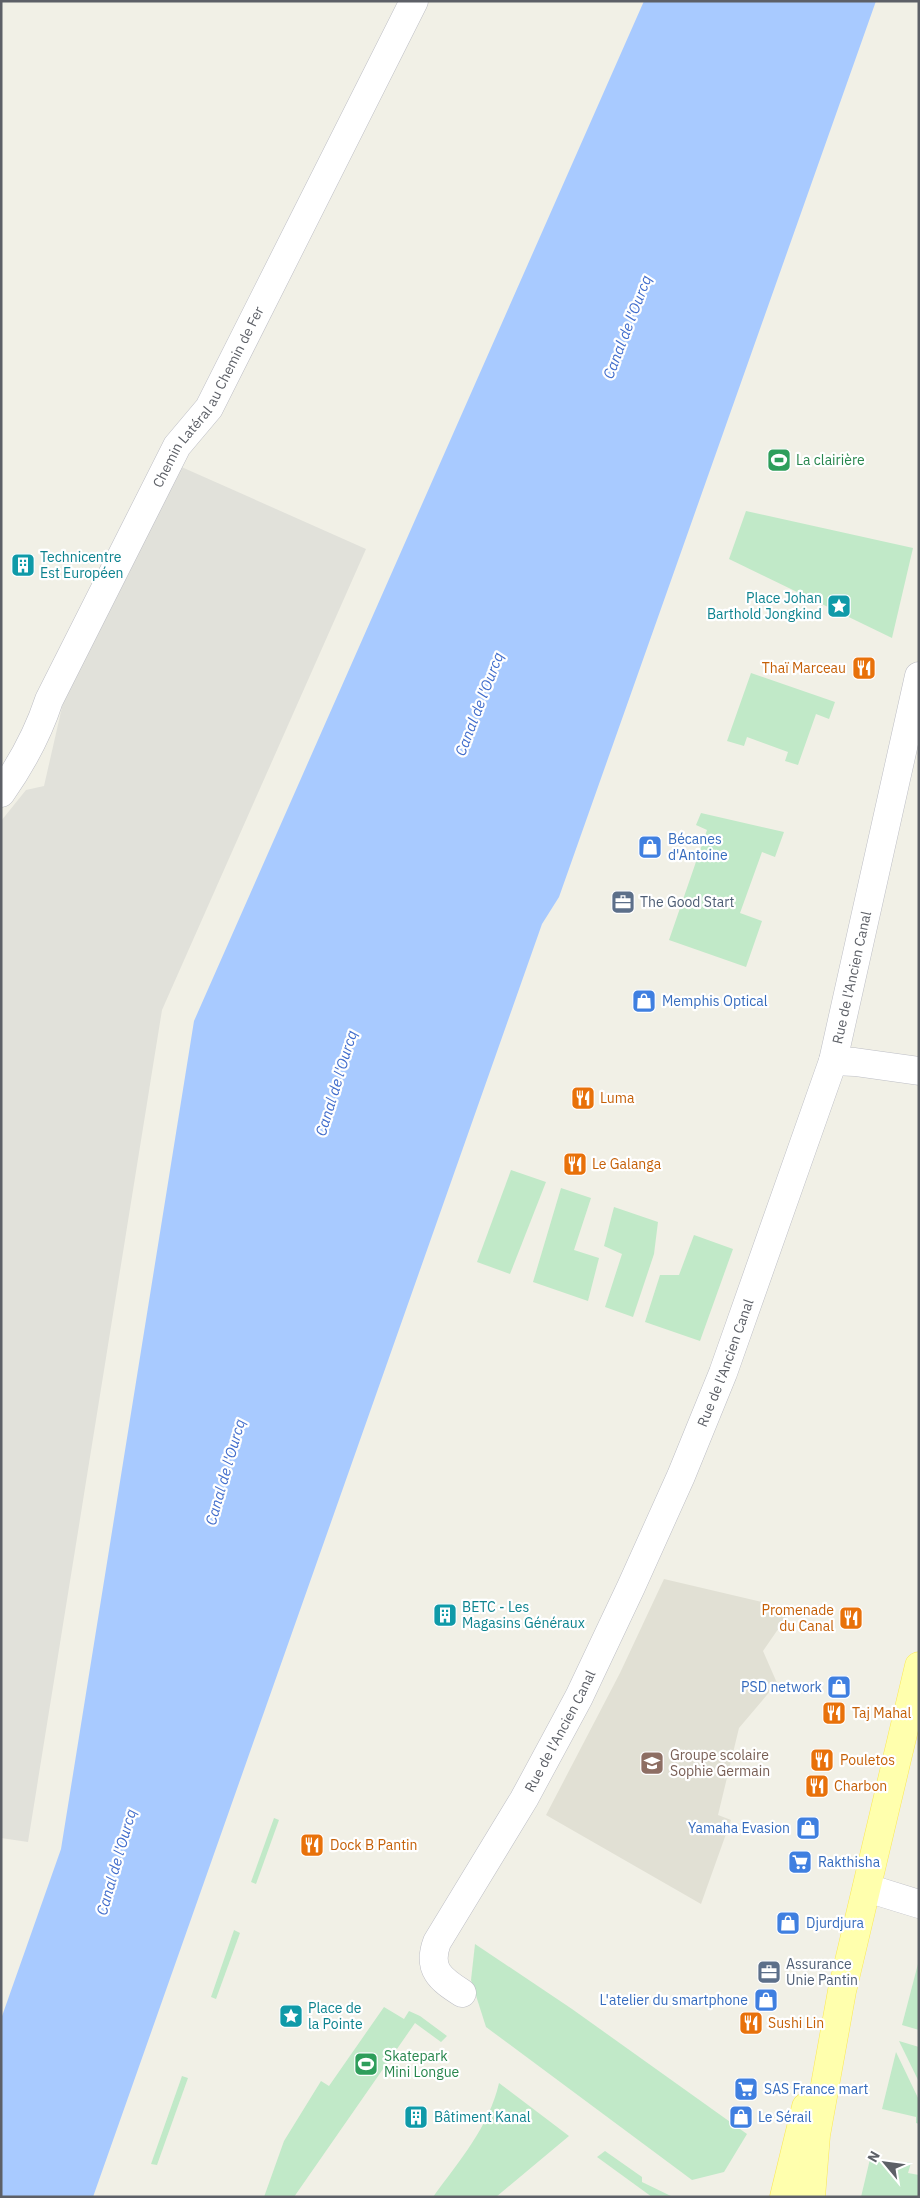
<svg xmlns="http://www.w3.org/2000/svg" width="920" height="2198" font-family="'IBM Plex Sans',sans-serif">
<style>
.industrial{fill:#e1e1da}
.education{fill:#e1e0d4}
.green{fill:#c1e9c8}
.water{fill:#a8caff}
.lines{fill:none;stroke-linecap:round;stroke-linejoin:round}
.minor-casing{stroke:#bdbec5;stroke-width:29}
.major-casing{stroke:#fbe855;stroke-width:29}
.minor{stroke:#fff;stroke-width:28}
.major{stroke:#ffffad;stroke-width:28}
.labels{text-anchor:middle;dominant-baseline:central;stroke-width:4.5;stroke-linejoin:round;paint-order:stroke}
.street-label{font-size:14px;fill:#5d6067;stroke:#fff}
.leisure-label{font-size:14px;fill:#27864d;stroke:#fff;text-anchor:start}
.culture-label{font-size:14px;fill:#0d838f;stroke:#fff;text-anchor:start}
.food-label{font-size:14px;fill:#c56008;stroke:#fff;text-anchor:start}
.shop-label{font-size:14px;fill:#366cbe;stroke:#fff;text-anchor:start}
.service-label{font-size:14px;fill:#4e5e75;stroke:#fff;text-anchor:start}
.education-label{font-size:14px;fill:#785e54;stroke:#fff;text-anchor:start}
.water-label{font-size:15px;font-style:italic;fill:#416dcc;stroke:#fff}
</style>
<rect width="100%" height="100%" fill="#f1f0e6"/>
<!-- industrial -->
<polygon class="industrial" points="177,465 366,549 162,1010 28,1842 1,1838 1,821 26,790 44,786 65,694"/>
<!-- education -->
<polygon class="education" points="664,1579 792,1609 763,1651 777,1683 739,1728 718,1815 731,1820 701,1904 546,1815 620,1673"/>
<!-- green -->
<g class="green">
<polygon points="746,511 913,548 892,638 729,559"/>
<polygon points="751,673 835,702 829,719 816,714 798,765 785,761 788,752 747,737 744,746 727,741"/>
<polygon points="701,813 784,832 775,857 762,852 740,913 762,921 746,967 669,940 707,830 696,825"/>
<polygon points="511,1170 546,1182 510,1274 477,1262"/>
<polygon points="561,1188 591,1198 574,1250 599,1258 588,1301 533,1282"/>
<polygon points="614,1207 658,1222 654,1254 633,1317 605,1307 622,1254 604,1246"/>
<polygon points="694,1235 733,1249 700,1341 645,1322 660,1275 679,1275"/>
<polygon points="274,1818 279,1820 256,1884 251,1882"/>
<polygon points="234,1930 240,1933 216,1999 211,1997"/>
<polygon points="475,1944 572,2009 747,2134 724,2172 692,2180 486,2027 471,1980"/>
<polygon points="919,1960 919,2030 902,2025"/>
<polygon points="384,2007 404,2019 409,2011 420,2016 447,2036 441,2042 415,2023 294,2197 264,2197 284,2141 321,2081 329,2086"/>
<polygon points="899,2041 919,2047 919,2082"/>
<polygon points="896,2052 919,2100 919,2124 916,2123 916,2117 882,2109"/>
<polygon points="182,2076 188,2078 157,2165 151,2164"/>
<path d="M499,2083L569,2136L496,2197H433C459,2161 489,2127 499,2083Z"/>
<polygon points="605,2151 642,2177 642,2182 673,2197 652,2197 597,2157"/>
<polygon points="870,2159 905,2167 907,2162 911,2163 908,2173 919,2175 919,2197 861,2197"/>
</g>
<!-- water -->
<polygon class="water" points="644,1 876,1 559,897 542,924 93,2197 1,2197 1,2019 61,1849 194,1021"/>
<g class="lines">
<!-- minor casing -->
<g class="minor-casing">
<g id="minor">
<path id="s1" d="M1,793C22,763 38,734 49,700L177,446L209,408L414,1"/>
<polyline points="833,1061 855,1062 919,1071"/>
<polyline points="867,1888 919,1904"/>
<path id="s2" d="M462,1993C440,1979 427,1969 437,1942L524,1799L579,1697L631,1587L681,1476L723,1373L833,1061L919,676"/>
</g>
</g>
<!-- major casing -->
<g class="major-casing">
<g id="major">
<polyline points="784,2197 806,2107"/>
<polyline points="811,2197 816,2135 842,1991 919,1666"/>
</g>
</g>
<!-- minor -->
<use href="#minor" class="minor"/>
<!-- major -->
<use href="#major" class="major"/>
</g>
<!-- icons -->
<defs>
<g id="stadium-square" transform="scale(1.25)"><rect x="-9" y="-9" width="18" height="18" rx="4" fill="#2e9e5b" stroke="#fff"/><path d="M0-5a6.5 5 0 1 0 0 10a6.5 5 0 1 0 0-10ZM-3.5-1.8h7v3.6h-7Z" fill="#fff"/></g>
<g id="building-square" transform="scale(1.25)"><rect x="-9" y="-9" width="18" height="18" rx="4" fill="#0f9aa8" stroke="#fff"/><path d="M-4-6H4V6H1V3H-1V6H-4ZM-2.5-4.3h1.7v1.8h-1.7ZM.8-4.3h1.7v1.8H.8ZM-2.5-1h1.7V.8h-1.7ZM.8-1h1.7V.8H.8Z" fill="#fff"/></g>
<g id="sight-square" transform="scale(1.25)"><rect x="-9" y="-9" width="18" height="18" rx="4" fill="#0f9aa8" stroke="#fff"/><path d="M0-6L1.8-2.2L6-1.7L2.9 1.2L3.7 5.4L0 3.3L-3.7 5.4L-2.9 1.2L-6-1.7L-1.8-2.2Z" fill="#fff"/></g>
<g id="restaurant-square" transform="scale(1.25)"><rect x="-9" y="-9" width="18" height="18" rx="4" fill="#e8710a" stroke="#fff"/><path d="M-5-6h1v4h1v-4h1v4h1v-4h1v5L-1.5 .5V6h-2V.5L-5-1ZM5-6V6H3V1.5H1.5Q1.5-4 5-6Z" fill="#fff"/></g>
<g id="shop-square" transform="scale(1.25)"><rect x="-9" y="-9" width="18" height="18" rx="4" fill="#3f7fe0" stroke="#fff"/><path d="M-5-2.5h2.3a2.7 3.5 0 0 1 5.4 0H5L5.5 6h-11ZM-1.5-2.5h3a1.5 2.3 0 0 0-3 0Z" fill="#fff"/></g>
<g id="office-square" transform="scale(1.25)"><rect x="-9" y="-9" width="18" height="18" rx="4" fill="#5c6f8a" stroke="#fff"/><path d="M-6-3h4V-5.5h4V-3h4V5H-6ZM-1-4.5V-3h2v-1.5ZM-6 0V1H6V0Z" fill="#fff"/></g>
<g id="school-square" transform="scale(1.25)"><rect x="-9" y="-9" width="18" height="18" rx="4" fill="#8d6e63" stroke="#fff"/><path d="M0-5L7-2L0 1L-7-2ZM-4 1L0 2.5L4 1V4Q0 6-4 4Z" fill="#fff"/></g>
<g id="supermarket-square" transform="scale(1.25)"><rect x="-9" y="-9" width="18" height="18" rx="4" fill="#3f7fe0" stroke="#fff"/><path d="M-6-5.5h2.5l.6 2H6L4.5 2H-2.5L-4.4-4H-6ZM-1.5 3.2a1.3 1.3 0 1 0 .1 0ZM3 3.2a1.3 1.3 0 1 0 .1 0Z" fill="#fff"/></g>
</defs>
<g fill-rule="evenodd">
<use href="#stadium-square" x="779" y="460"/>
<use href="#building-square" x="23" y="565"/>
<use href="#sight-square" x="839" y="606"/>
<use href="#restaurant-square" x="864" y="668"/>
<use href="#shop-square" x="650" y="847"/>
<use href="#office-square" x="623" y="902"/>
<use href="#shop-square" x="644" y="1001"/>
<use href="#restaurant-square" x="583" y="1098"/>
<use href="#restaurant-square" x="575" y="1164"/>
<use href="#building-square" x="445" y="1615"/>
<use href="#restaurant-square" x="851" y="1618"/>
<use href="#shop-square" x="839" y="1687"/>
<use href="#restaurant-square" x="834" y="1713"/>
<use href="#restaurant-square" x="822" y="1760"/>
<use href="#school-square" x="652" y="1763"/>
<use href="#restaurant-square" x="817" y="1786"/>
<use href="#shop-square" x="808" y="1828"/>
<use href="#restaurant-square" x="312" y="1845"/>
<use href="#supermarket-square" x="800" y="1862"/>
<use href="#shop-square" x="788" y="1923"/>
<use href="#office-square" x="769" y="1972"/>
<use href="#shop-square" x="766" y="2000"/>
<use href="#sight-square" x="291" y="2016"/>
<use href="#restaurant-square" x="751" y="2023"/>
<use href="#stadium-square" x="366" y="2064"/>
<use href="#supermarket-square" x="746" y="2089"/>
<use href="#building-square" x="416" y="2117"/>
<use href="#shop-square" x="741" y="2117"/>
</g>
<g class="labels">
<!-- street labels -->
<g class="street-label">
<text stroke="none"><textPath href="#s1" startOffset="448">Chemin Latéral au Chemin de Fer</textPath></text>
<text stroke="none"><textPath href="#s2" startOffset="1118">Rue de l'Ancien Canal</textPath></text>
<text stroke="none"><textPath href="#s2" startOffset="712">Rue de l'Ancien Canal</textPath></text>
<text stroke="none"><textPath href="#s2" startOffset="308">Rue de l'Ancien Canal</textPath></text>
</g>
<!-- leisure labels -->
<g class="leisure-label">
<text x="796" y="460">La clairière</text>
<text x="384" y="2056">Skatepark<tspan x="384" dy="16">Mini Longue</tspan></text>
</g>
<!-- culture labels -->
<g class="culture-label">
<text x="40" y="557">Technicentre<tspan x="40" dy="16">Est Européen</tspan></text>
<text x="822" y="598" text-anchor="end">Place Johan<tspan x="822" dy="16">Barthold Jongkind</tspan></text>
<text x="462" y="1607">BETC - Les<tspan x="462" dy="16">Magasins Généraux</tspan></text>
<text x="308" y="2008">Place de<tspan x="308" dy="16">la Pointe</tspan></text>
<text x="434" y="2117">Bâtiment Kanal</text>
</g>
<!-- food labels -->
<g class="food-label">
<text x="846" y="668" text-anchor="end">Thaï Marceau</text>
<text x="600" y="1098">Luma</text>
<text x="592" y="1164">Le Galanga</text>
<text x="834" y="1610" text-anchor="end">Promenade<tspan x="834" dy="16">du Canal</tspan></text>
<text x="852" y="1713">Taj Mahal</text>
<text x="840" y="1760">Pouletos</text>
<text x="834" y="1786">Charbon</text>
<text x="330" y="1845">Dock B Pantin</text>
<text x="768" y="2023">Sushi Lin</text>
</g>
<!-- shop labels -->
<g class="shop-label">
<text x="668" y="839">Bécanes<tspan x="668" dy="16">d'Antoine</tspan></text>
<text x="662" y="1001">Memphis Optical</text>
<text x="822" y="1687" text-anchor="end">PSD network</text>
<text x="790" y="1828" text-anchor="end">Yamaha Evasion</text>
<text x="818" y="1862">Rakthisha</text>
<text x="806" y="1923">Djurdjura</text>
<text x="748" y="2000" text-anchor="end">L'atelier du smartphone</text>
<text x="764" y="2089">SAS France mart</text>
<text x="758" y="2117">Le Sérail</text>
</g>
<!-- service labels -->
<g class="service-label">
<text x="640" y="902">The Good Start</text>
<text x="786" y="1964">Assurance<tspan x="786" dy="16">Unie Pantin</tspan></text>
</g>
<!-- education labels -->
<g class="education-label">
<text x="670" y="1755">Groupe scolaire<tspan x="670" dy="16">Sophie Germain</tspan></text>
</g>
<!-- water labels -->
<g class="water-label">
<text transform="translate(627 327) rotate(-69)">Canal de l'Ourcq</text>
<text transform="translate(479 704) rotate(-69)">Canal de l'Ourcq</text>
<text transform="translate(336 1083) rotate(-73)">Canal de l'Ourcq</text>
<text transform="translate(225 1472) rotate(-74)">Canal de l'Ourcq</text>
<text transform="translate(116 1862) rotate(-74)">Canal de l'Ourcq</text>
</g>
</g>
<!-- border -->
<rect width="920" height="2198" fill="none" stroke="#5d6067" stroke-width="5"/>
<!-- north arrow -->
<g transform="translate(885 2163) rotate(299)" stroke="#ffffff" stroke-width="4" paint-order="stroke">
<path d="M0-4L9 19L0 12L-9 19Z" fill="#5d6067"/>
<text y="-8" font-size="14" font-weight="bold" text-anchor="middle" fill="#5d6067">N</text>
</g>
</svg>
